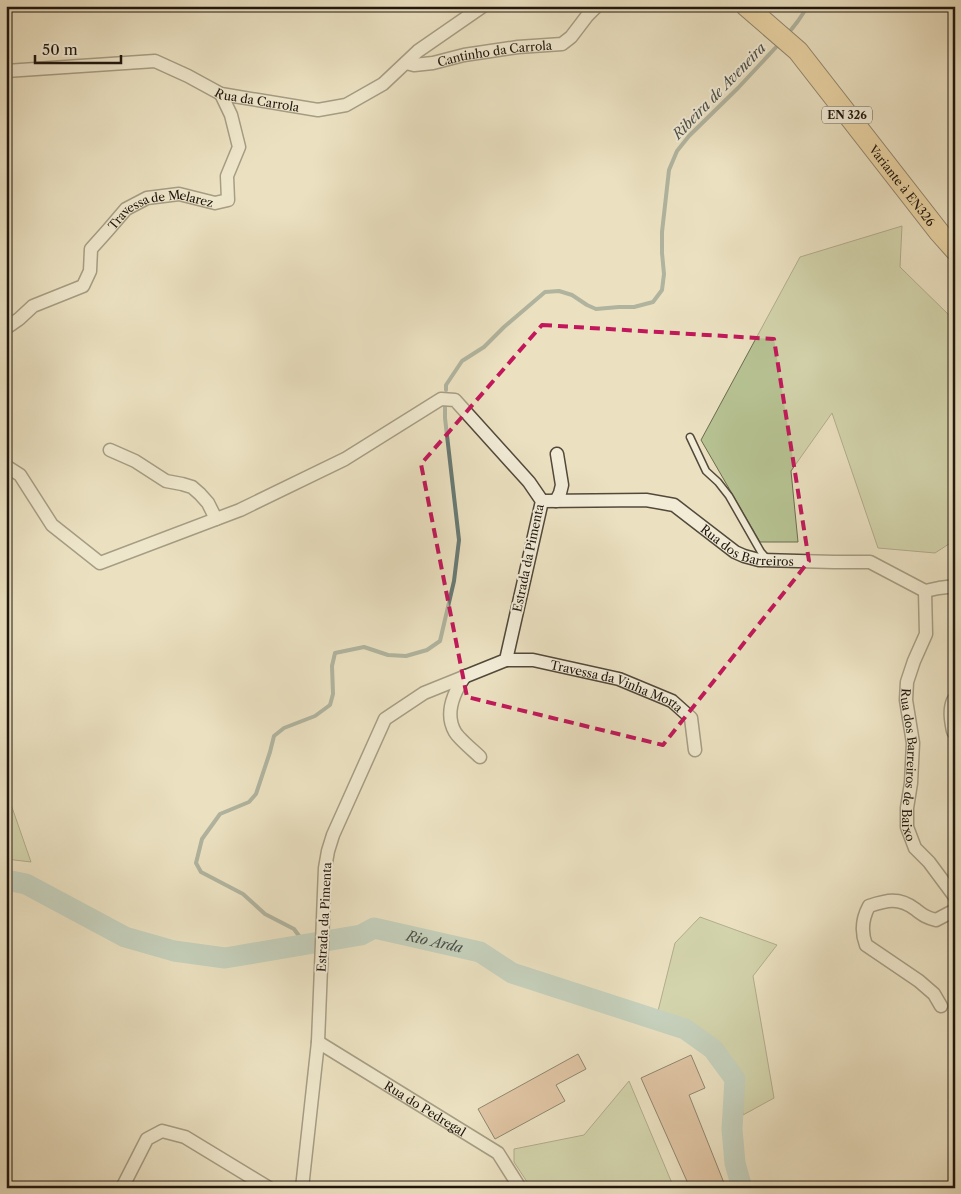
<svg xmlns="http://www.w3.org/2000/svg" width="961" height="1194" font-family="'Libre Caslon Text',serif">
<style>
.green{fill:#b7c393;stroke:#6b6c50}
.lines{fill:none;stroke-linecap:round;stroke-linejoin:round}
.stream{stroke:#687a74;stroke-width:4}
.river{stroke:#99bcb8;stroke-width:21}
.building{fill:#d3a281;stroke:#1f160e}
.service-casing{stroke:#52493b;stroke-width:9}
.minor-casing{stroke:#52493b;stroke-width:15}
.tertiary-casing{stroke:#52493b;stroke-width:19}
.primary-casing{stroke:#1f160e;stroke-width:22}
.service{stroke:#f2ecd7;stroke-width:6}
.minor{stroke:#f2ecd7;stroke-width:12}
.tertiary{stroke:#f2ecd7;stroke-width:16}
.primary{stroke:#e6c080;stroke-width:20}
.marked{fill:none;stroke:#c2185b;stroke-width:4;stroke-dasharray:10 6;stroke-linejoin:round}
.labels{text-anchor:middle;dominant-baseline:central;stroke-width:4;stroke-linejoin:round;paint-order:stroke}
.shield{fill:#f2ecd7;stroke:#5e564a;stroke-width:1}
.shield-label{font-size:11px;font-weight:bold;fill:#1f160e}
.street-label{font-size:12px;fill:#1f160e;stroke:#f2ecd7}
.water-label{font-size:14px;font-style:italic;fill:#4a504a;stroke:#f2ecd7}
</style>
<rect width="100%" height="100%" fill="#ebe1c1"/>
<filter id="stains"><feTurbulence type="fractalNoise" baseFrequency=".004" numOctaves="4"/><feColorMatrix values="0 0 0 0 .2 0 0 0 0 .09 0 0 0 0 .02 0 0 0 .5 -.17"/></filter>
<radialGradient id="worn" r=".72"><stop offset=".6" stop-color="#630" stop-opacity="0"/><stop offset="1" stop-color="#630" stop-opacity=".3"/></radialGradient>
<!-- green -->
<g class="green">
<polygon points="902,226 900,267 955,321 955,355 949,363 955,369 955,540 935,553 878,548 832,413 791,471 798,542 760,542 701,440 800,257"/>
<polygon points="6,790 31,862 6,859"/>
<polygon points="700,917 777,945 753,976 774,1098 743,1115 740,1079 717,1045 687,1024 657,1015 675,943"/>
<polygon points="629,1081 674,1188 531,1188 514,1162 514,1149 584,1135"/>
</g>
<g class="lines">
<!-- stream -->
<g class="stream">
<polyline points="787,35 798,21 808,6"/>
<polyline points="446,390 446,385 462,361 484,347 504,327 545,292 559,291 572,295 587,305 596,309 619,307 634,307 653,302 662,290 664,274 662,253 662,232 669,170 677,151 689,136 738,88 779,44"/>
<polyline points="305,944 294,929 265,914 243,894 201,872 196,863 202,839 220,814 249,802 256,794 270,752 274,736 284,728 315,716 330,705 333,694 332,666 335,653 364,647 388,655 406,656 427,650 440,641 454,581 459,540 445,418 445,407"/>
</g>
<!-- river -->
<path class="river" id="s1" d="M6,880L26,884L125,937L174,951L225,958L361,935L374,928L480,952L512,973L685,1029L713,1049L735,1079L732,1129L735,1163L742,1188"/>
</g>
<!-- building -->
<g class="building">
<polygon points="578,1054 586,1069 556,1085 565,1101 495,1139 478,1109"/>
<polygon points="691,1055 705,1088 689,1095 726,1188 690,1188 641,1078"/>
</g>
<g class="lines">
<!-- service casing -->
<g class="service-casing">
<polyline id="service" points="690,437 706,471 718,482 729,496 761,552 768,560"/>
</g>
<!-- minor casing -->
<g class="minor-casing">
<g id="minor">
<path id="s2" d="M406,63L414,65L433,63L464,55L518,47L562,44L571,37L587,16L597,6"/>
<path id="s3" d="M6,71L155,61L188,76L221,94L318,110L346,105L383,84L418,51L483,6"/>
<path id="s4" d="M6,328L19,319L33,306L83,286L90,271L91,249L108,230L126,209L147,198L179,194L215,203L228,200L227,176L239,147L231,115L221,94"/>
<polyline points="110,450 135,461 166,481 182,484 192,487 200,494 208,503 216,519"/>
<polyline points="6,466 20,475 52,525 100,563 240,510 345,459 441,399 455,400 529,482 542,501 506,660 424,693 385,719 333,835 328,851 325,868 318,1042 302,1188"/>
<path id="s5" d="M542,501L646,500L674,505L735,552L744,556L759,560L834,562H870L925,591L939,588L955,586"/>
<polyline points="556,501 560,493 562,485 557,454"/>
<path id="s6" d="M925,591L926,634L914,661L907,682L906,700L913,743L911,783L907,808V827L915,848L929,862L955,897"/>
<path id="s7" d="M506,660H533L619,679L672,701L691,718L695,750"/>
<path d="M465,676C454,692 444,713 455,732C459,739 474,751 480,757"/>
<path d="M941,1006L934,994L919,981L866,945C861,932 862,919 869,906C887,900 899,897 915,909C923,915 925,917 936,920L955,910"/>
<path id="s8" d="M318,1042L498,1153L520,1188"/>
<polyline points="122,1188 147,1139 162,1131 185,1137 269,1188"/>
</g>
</g>
<!-- tertiary casing -->
<g class="tertiary-casing">
<path id="tertiary" d="M955,701C951,710 953,721 955,731"/>
</g>
<!-- primary casing -->
<g class="primary-casing">
<g id="primary">
<path id="s9" d="M746,6L798,51L939,232L955,250"/>
</g>
</g>
<!-- service -->
<use href="#service" class="service"/>
<!-- minor -->
<use href="#minor" class="minor"/>
<!-- tertiary -->
<use href="#tertiary" class="tertiary"/>
<!-- primary -->
<use href="#primary" class="primary"/>
</g>
<!-- marked area -->
<path d="M0 0H961V1194H0ZM542,325L774,339L809,561L663,745L467,697L421,464Z" fill="#ebe1c1" fill-opacity=".55" fill-rule="evenodd"/>
<path class="marked" d="M542,325L774,339L809,561L663,745L467,697L421,464Z"/>
<g class="labels">
<!-- shield labels -->
<rect class="shield" x="822" y="106.5" width="50" height="17" rx="4"/>
<g class="shield-label">
<text x="847" y="115">EN 326</text>
</g>
<!-- street labels -->
<g class="street-label">
<text stroke="none"><textPath href="#s2" startOffset="90">Cantinho da Carrola</textPath></text>
<text stroke="none"><textPath href="#s3" startOffset="260">Rua da Carrola</textPath></text>
<text stroke="none"><textPath href="#s9" startOffset="239">Variante à EN326</textPath></text>
<text stroke="none"><textPath href="#s4" startOffset="214">Travessa de Melarez</textPath></text>
<text stroke="none"><textPath href="#s5" startOffset="219">Rua dos Barreiros</textPath></text>
<text transform="translate(528 558) rotate(-78)">Estrada da Pimenta</text>
<text stroke="none"><textPath href="#s7" startOffset="115">Travessa da Vinha Morta</textPath></text>
<text stroke="none"><textPath href="#s6" startOffset="178">Rua dos Barreiros de Baixo</textPath></text>
<text transform="translate(324 917) rotate(-87)">Estrada da Pimenta</text>
<text stroke="none"><textPath href="#s8" startOffset="126">Rua do Pedregal</textPath></text>
</g>
<!-- water labels -->
<g class="water-label">
<text transform="translate(719 91) rotate(-46)">Ribeira de Aveneira</text>
<text stroke="none"><textPath href="#s1" startOffset="450">Rio Arda</textPath></text>
</g>
</g>
<!-- margin -->
<rect width="961" height="1194" fill="none" stroke="#ebe1c1" stroke-width="25"/>
<rect x="8" y="8" width="946" height="1179" fill="none" stroke="#1f160e" stroke-width="2.5"/>
<rect x="12" y="12" width="936" height="1169" fill="none" stroke="#1f160e"/>
<!-- scale -->
<path d="M35 55v8h86v-8" fill="none" stroke="#1f160e" stroke-width="2.5"/>
<text x="42" y="55" font-size="15" fill="#1f160e" stroke="#f2ecd7" stroke-width="4" paint-order="stroke">50 m</text>
<rect width="100%" height="100%" filter="url(#stains)"/>
<rect width="100%" height="100%" fill="url(#worn)"/>
</svg>
